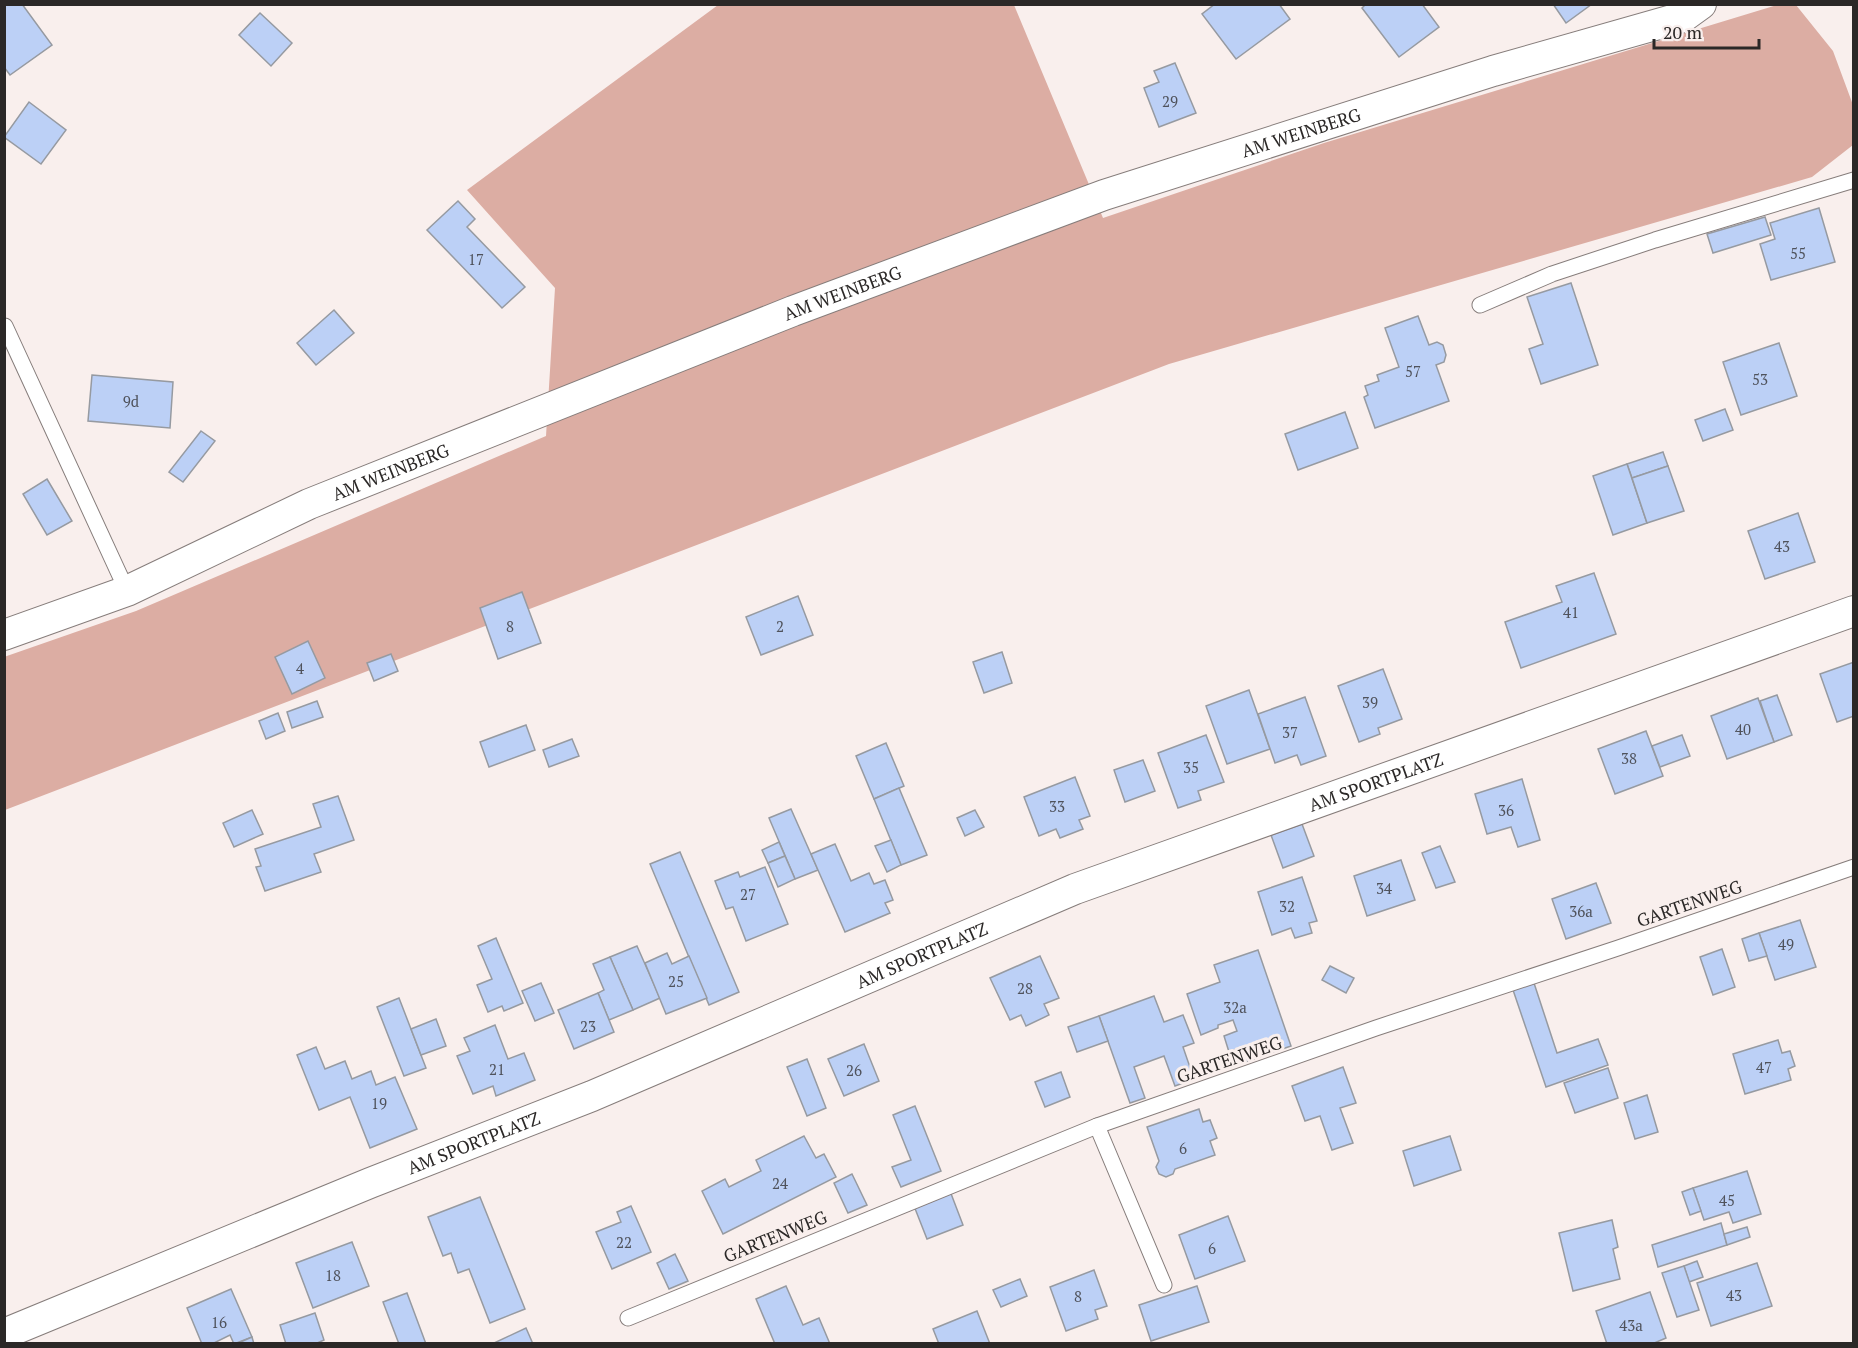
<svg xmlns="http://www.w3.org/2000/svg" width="1858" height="1348" font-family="'PT Serif',serif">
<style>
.forest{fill:#dcada3}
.building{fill:#bcd0f6;stroke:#969aa1;stroke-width:1.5}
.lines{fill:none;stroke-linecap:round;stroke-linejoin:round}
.lane-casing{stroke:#867d7b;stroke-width:17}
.street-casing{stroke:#867d7b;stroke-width:32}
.lane{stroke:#fff;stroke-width:15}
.street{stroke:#fff;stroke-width:30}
.labels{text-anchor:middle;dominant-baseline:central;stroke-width:6;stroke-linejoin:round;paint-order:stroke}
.number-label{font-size:15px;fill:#4f525b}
.street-label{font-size:18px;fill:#2b2827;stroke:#f9efed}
</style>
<rect width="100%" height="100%" fill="#f9efed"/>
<!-- forest -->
<polygon class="forest" points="718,5 1014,5 1103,218 1324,143 1777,5 1796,5 1833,51 1853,105 1853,145 1812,177 1169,364 5,810 4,657 136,611 546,436 555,288 467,190"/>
<!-- building -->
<g class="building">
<polygon points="4,4 22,4 52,45 10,75 4,67"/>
<polygon points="1215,4 1279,4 1290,19 1236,59 1202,14"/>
<polygon points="1366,4 1422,4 1439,27 1399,57 1362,8"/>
<polygon points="1553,4 1592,4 1566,23"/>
<polygon points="260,13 292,43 271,66 239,35"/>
<polygon points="1175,63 1196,113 1159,127 1144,88 1159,82 1154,71"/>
<polygon points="29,102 66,130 41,164 4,137"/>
<polygon points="458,201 475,219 467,227 525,287 502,308 427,230"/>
<polygon points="1819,208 1835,262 1771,280 1760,244 1775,239 1770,223"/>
<polygon points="1765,217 1771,235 1713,253 1707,234"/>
<polygon points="1571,283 1598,365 1541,384 1529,349 1543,344 1527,297"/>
<polygon points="334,310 354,333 316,365 297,343"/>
<polygon points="1418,316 1429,345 1437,342 1443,345 1446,355 1444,362 1436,365 1449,401 1375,428 1364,397 1368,395 1365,386 1379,381 1377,375 1399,367 1385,328"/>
<polygon points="1779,343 1797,396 1741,415 1723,362"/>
<polygon points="92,375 173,382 170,428 88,421"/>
<polygon points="1725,409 1733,430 1703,441 1695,420"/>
<polygon points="1345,412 1358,448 1298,470 1285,434"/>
<polygon points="201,431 215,441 183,482 169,472"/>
<polygon points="1663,452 1668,466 1632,478 1627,464"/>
<polygon points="1627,464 1647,523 1613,535 1593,476"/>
<polygon points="1668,466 1684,511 1647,523 1632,478"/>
<polygon points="47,479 72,521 47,535 23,494"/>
<polygon points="1798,513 1815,562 1765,579 1748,531"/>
<polygon points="1594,573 1616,634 1521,668 1505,622 1562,602 1556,586"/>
<polygon points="522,592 541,643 498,659 480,608"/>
<polygon points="798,596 813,635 761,655 746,617"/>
<polygon points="308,641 325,678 292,694 275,657"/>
<polygon points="1002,652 1012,683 984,693 973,662"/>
<polygon points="391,654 398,671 374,681 367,663"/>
<polygon points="1854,662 1854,716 1837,722 1820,674"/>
<polygon points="1383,669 1402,719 1378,728 1380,734 1359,742 1338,686"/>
<polygon points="1249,690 1270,749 1227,764 1206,706"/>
<polygon points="1777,695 1792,735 1774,742 1760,701"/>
<polygon points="1305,697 1326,756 1301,765 1297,755 1275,763 1258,714"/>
<polygon points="1758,698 1774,742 1727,759 1711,716"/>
<polygon points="317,701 323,717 292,728 287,712"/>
<polygon points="278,713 285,731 266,739 259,721"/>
<polygon points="526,725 535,750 489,767 480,742"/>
<polygon points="1646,731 1663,776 1615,794 1598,749"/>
<polygon points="1206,735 1224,782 1198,791 1201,800 1178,808 1158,753"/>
<polygon points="1682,735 1690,756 1660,767 1652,746"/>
<polygon points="572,739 579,756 549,767 543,750"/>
<polygon points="886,743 904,786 874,799 856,756"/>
<polygon points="1143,760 1155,791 1125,802 1114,770"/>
<polygon points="1075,777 1090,816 1079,820 1083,829 1060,838 1056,829 1039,836 1024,797"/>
<polygon points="1522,779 1540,840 1518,847 1511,827 1487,834 1475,794"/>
<polygon points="899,788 927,855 901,865 874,799"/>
<polygon points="338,796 354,840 314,854 321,872 265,891 256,867 261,866 255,849 321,827 313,804"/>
<polygon points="791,809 818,870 795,879 769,818"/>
<polygon points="252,810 263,834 234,847 223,823"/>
<polygon points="975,810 984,827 965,836 957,818"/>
<polygon points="1302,824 1314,856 1283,868 1271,835"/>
<polygon points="891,840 901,865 887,872 875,846"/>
<polygon points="779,842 785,856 768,863 762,850"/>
<polygon points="835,844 851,881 869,873 874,884 885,880 893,900 885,903 890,913 845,932 811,854"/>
<polygon points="1440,846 1455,882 1436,888 1422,853"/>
<polygon points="680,852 739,992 709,1005 650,864"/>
<polygon points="785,856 795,879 778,887 768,863"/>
<polygon points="1401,860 1415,900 1367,916 1354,876"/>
<polygon points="765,867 788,924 746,941 733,907 726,909 715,881 738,872 740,877"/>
<polygon points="1302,877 1317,921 1309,923 1312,933 1295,938 1291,928 1272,935 1258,892"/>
<polygon points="1596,883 1611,923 1566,939 1552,899"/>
<polygon points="1800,920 1816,967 1775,980 1759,933"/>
<polygon points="1759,933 1767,956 1749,961 1742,939"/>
<polygon points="496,938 523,1003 504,1011 502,1006 488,1012 477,985 492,979 478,946"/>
<polygon points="637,946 660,998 633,1010 610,957"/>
<polygon points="1722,949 1735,987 1713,995 1700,957"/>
<polygon points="1258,950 1291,1046 1245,1062 1239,1048 1229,1052 1224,1036 1237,1031 1233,1020 1218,1025 1218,1028 1201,1035 1187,994 1220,982 1214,965"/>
<polygon points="667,953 672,964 689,956 707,998 666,1014 645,963"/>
<polygon points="1040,956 1059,998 1044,1004 1049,1015 1026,1026 1021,1015 1010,1020 990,978"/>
<polygon points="610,957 633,1010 609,1020 598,993 604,990 593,964"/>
<polygon points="1330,966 1354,978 1346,993 1322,980"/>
<polygon points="1533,980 1557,1053 1598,1039 1608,1065 1546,1087 1512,987"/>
<polygon points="541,983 554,1013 535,1021 522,991"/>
<polygon points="598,993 614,1032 574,1049 558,1010"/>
<polygon points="1154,996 1164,1022 1183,1015 1194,1043 1183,1047 1194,1079 1175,1086 1164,1056 1134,1067 1145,1098 1130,1103 1099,1016"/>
<polygon points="399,998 426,1068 404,1076 377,1007"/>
<polygon points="1099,1016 1108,1041 1077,1052 1068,1027"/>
<polygon points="436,1019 446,1046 421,1055 411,1029"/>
<polygon points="495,1025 508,1059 524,1053 535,1080 496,1096 493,1086 473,1094 457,1056 470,1051 464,1038"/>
<polygon points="1778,1040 1782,1053 1790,1051 1795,1066 1788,1069 1791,1080 1745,1094 1733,1054"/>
<polygon points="864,1044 879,1081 844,1096 828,1059"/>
<polygon points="316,1047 325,1069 345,1061 352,1079 371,1071 376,1085 395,1077 417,1129 370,1148 350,1097 319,1110 297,1055"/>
<polygon points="807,1059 826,1108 807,1116 787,1067"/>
<polygon points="1343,1067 1356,1103 1340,1108 1353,1143 1332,1150 1320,1116 1305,1121 1292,1086"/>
<polygon points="1608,1068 1618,1098 1575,1113 1564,1083"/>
<polygon points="1061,1072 1070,1097 1045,1107 1035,1082"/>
<polygon points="1647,1095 1658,1132 1635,1139 1624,1103"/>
<polygon points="915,1106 941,1171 901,1187 892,1167 911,1160 893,1115"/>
<polygon points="1199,1109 1203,1122 1210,1120 1217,1138 1210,1141 1215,1155 1175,1169 1173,1174 1166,1177 1159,1174 1156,1167 1159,1161 1147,1127"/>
<polygon points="804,1136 816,1158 824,1154 836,1177 723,1234 702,1191 725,1179 729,1187 761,1171 756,1160"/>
<polygon points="1450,1136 1461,1170 1414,1186 1403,1151"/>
<polygon points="1747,1171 1761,1214 1733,1223 1729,1212 1704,1220 1693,1188"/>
<polygon points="852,1174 867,1205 848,1213 834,1183"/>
<polygon points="1693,1188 1701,1211 1690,1215 1682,1192"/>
<polygon points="950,1191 963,1225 927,1239 914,1206"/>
<polygon points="480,1197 525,1309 490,1323 469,1269 458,1273 451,1253 443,1256 428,1217"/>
<polygon points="631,1206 651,1252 612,1269 596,1232 621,1222 617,1212"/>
<polygon points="1228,1216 1245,1261 1195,1279 1179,1235"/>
<polygon points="1612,1220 1618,1247 1613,1249 1620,1279 1573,1291 1559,1233"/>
<polygon points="1721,1223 1727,1245 1658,1267 1652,1245"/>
<polygon points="1747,1227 1750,1237 1727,1245 1724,1234"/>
<polygon points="352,1242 369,1286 313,1308 296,1263"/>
<polygon points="675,1254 688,1281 669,1289 657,1263"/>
<polygon points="1697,1261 1703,1277 1689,1282 1684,1266"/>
<polygon points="1757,1263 1772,1306 1711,1326 1697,1283"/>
<polygon points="1684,1266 1699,1310 1677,1317 1662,1273"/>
<polygon points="1094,1270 1107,1306 1095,1310 1098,1319 1066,1331 1050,1287"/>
<polygon points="1020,1279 1027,1296 1001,1307 993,1290"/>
<polygon points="786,1286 803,1325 819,1318 830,1344 775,1344 756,1299"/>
<polygon points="1197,1286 1209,1322 1151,1341 1139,1305"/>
<polygon points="231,1289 252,1337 234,1344 230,1335 212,1344 202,1344 187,1308"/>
<polygon points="1650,1292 1666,1338 1652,1344 1607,1344 1596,1311"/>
<polygon points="407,1293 426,1344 399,1344 383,1302"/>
<polygon points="977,1311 990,1344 939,1344 933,1329"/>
<polygon points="315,1313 324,1340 315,1344 286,1344 280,1325"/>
<polygon points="526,1328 533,1344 492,1344"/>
<polygon points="252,1337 254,1344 236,1344"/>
</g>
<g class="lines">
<!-- lane casing -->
<g class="lane-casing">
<g id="lane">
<polyline points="1480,305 1552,274 1655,240 1854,180"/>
<polyline points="5,326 127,591"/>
<polyline points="1097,1126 1164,1285"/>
<polyline points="628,1318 1097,1126 1376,1028 1618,948 1854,867"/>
</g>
</g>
<!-- street casing -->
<g class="street-casing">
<g id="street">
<path id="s1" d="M4,635L127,591L309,504L793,311L1104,195L1493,71L1683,17L1701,4"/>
<path id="s2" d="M4,1334L370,1183L592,1096L1075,889L1854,611"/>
</g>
</g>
<!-- lane -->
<use href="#lane" class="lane"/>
<!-- street -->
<use href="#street" class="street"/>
</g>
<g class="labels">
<!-- number labels -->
<g class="number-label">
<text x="1170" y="101">29</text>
<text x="1798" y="253">55</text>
<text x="476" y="259">17</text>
<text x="1413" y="371">57</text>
<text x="1760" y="379">53</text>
<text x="131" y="401">9d</text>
<text x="1782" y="546">43</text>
<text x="1571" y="612">41</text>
<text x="510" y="626">8</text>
<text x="780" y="626">2</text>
<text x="300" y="668">4</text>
<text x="1370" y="702">39</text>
<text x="1743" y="729">40</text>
<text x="1290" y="732">37</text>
<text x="1629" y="758">38</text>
<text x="1191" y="767">35</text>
<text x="1057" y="806">33</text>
<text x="1506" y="810">36</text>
<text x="1384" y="888">34</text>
<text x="748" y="894">27</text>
<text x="1287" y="906">32</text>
<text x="1581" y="911">36a</text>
<text x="1786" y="944">49</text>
<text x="676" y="981">25</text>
<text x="1025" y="988">28</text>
<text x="1235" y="1007">32a</text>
<text x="588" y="1026">23</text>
<text x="1764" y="1067">47</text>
<text x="497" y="1069">21</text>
<text x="854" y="1070">26</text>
<text x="379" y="1103">19</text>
<text x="1183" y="1148">6</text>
<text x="780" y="1183">24</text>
<text x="1727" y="1200">45</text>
<text x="624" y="1242">22</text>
<text x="1212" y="1248">6</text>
<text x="333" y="1275">18</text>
<text x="1734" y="1295">43</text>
<text x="1078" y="1296">8</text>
<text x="219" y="1322">16</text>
<text x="1631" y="1325">43a</text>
</g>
<!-- street labels -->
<g class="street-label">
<text stroke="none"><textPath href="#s1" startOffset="1392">AM WEINBERG</textPath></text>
<text stroke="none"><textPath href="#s1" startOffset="906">AM WEINBERG</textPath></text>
<text stroke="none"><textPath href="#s1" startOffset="420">AM WEINBERG</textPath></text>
<text stroke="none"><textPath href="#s2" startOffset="1479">AM SPORTPLATZ</textPath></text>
<text transform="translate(1689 903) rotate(-19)">GARTENWEG</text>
<text stroke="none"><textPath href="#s2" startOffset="993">AM SPORTPLATZ</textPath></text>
<text transform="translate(1229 1059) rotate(-19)">GARTENWEG</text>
<text stroke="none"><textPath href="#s2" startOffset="507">AM SPORTPLATZ</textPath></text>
<text transform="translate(775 1236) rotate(-22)">GARTENWEG</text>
</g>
</g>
<!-- border -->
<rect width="1858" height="1348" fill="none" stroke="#2b2827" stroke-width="12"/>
<!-- scale -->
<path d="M1654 39v9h105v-9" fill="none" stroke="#2b2827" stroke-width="3"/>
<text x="1663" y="39" font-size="18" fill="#2b2827" stroke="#f9efed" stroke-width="4.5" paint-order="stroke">20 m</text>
</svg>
